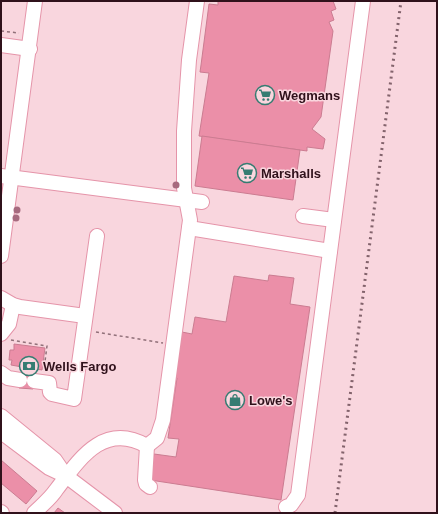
<svg xmlns="http://www.w3.org/2000/svg" width="438" height="514" font-family="Arial,sans-serif">
<style>
.building{fill:#eb8fa8;stroke:#cb7c91}
.lines{fill:none;stroke-linecap:round;stroke-linejoin:round}
.minor-casing{stroke:#e594a9;stroke-width:16}
.path{stroke:#917079;stroke-width:1.5;stroke-dasharray:3 3;stroke-linecap:butt}
.minor{stroke:#fff;stroke-width:14}
.rail{stroke:#83636c;stroke-width:3;stroke-dasharray:2 4;stroke-linecap:butt}
.tree{fill:#a76b7f}
.labels{text-anchor:middle;dominant-baseline:central;stroke-width:3;stroke-linejoin:round;paint-order:stroke}
.poi-label{font-size:13px;font-weight:bold;fill:#30111b;stroke:#f9d6de;text-anchor:start}
</style>
<rect width="100%" height="100%" fill="#f9d6de"/>
<!-- building -->
<g class="building">
<polygon points="218,1 333,1 336,9 331,11 334,20 329,22 333,31 321,117 312,129 325,139 323,149 307,147 307,151 199,136 209,73 200,72 201,65 209,4 218,5"/>
<polygon points="202,136 300,150 293,200 195,186"/>
<polygon points="269,275 294,278 290,304 310,307 281,500 150,480 154,454 176,457 179,439 168,438 177,378 170,377 182,332 192,334 195,317 226,322 234,276 268,281"/>
<polygon points="14,344 45,348 42,370 36,369 33,389 19,388 22,367 11,365 12,360 9,360 10,350 14,350"/>
<polygon points="1,460 37,491 26,504 1,483"/>
<polygon points="58,508 65,513 54,513"/>
</g>
<g class="lines">
<!-- minor casing -->
<g class="minor-casing">
<g id="minor">
<polyline points="1,45 30,49"/>
<polyline points="1,176 202,202"/>
<polyline points="303,216 334,220"/>
<polyline points="189,228 330,251"/>
<polyline points="1,256 35,1"/>
<polyline points="1,298 13,305 20,307 85,316"/>
<polyline points="1,334 9,324 13,305"/>
<polyline points="1,373 8,378 20,380"/>
<polyline points="34,381 49,383 50,392 52,394 74,399 97,236"/>
<polyline points="1,416 55,460 66,476"/>
<polyline points="1,432 49,468 66,476 115,513"/>
<polyline points="147,446 157,438 163,420 190,220 184,188 184,131 189,60 197,1"/>
<polyline points="147,446 145,480 146,484 150,487"/>
<polyline points="286,507 291,505 298,495 363,1"/>
<polyline points="1,512 2,513"/>
<path d="M34,513C41,506 50,499 56,490C79,460 103,421 147,446"/>
</g>
</g>
<!-- path -->
<g class="path">
<polyline points="1,31 19,33"/>
<polyline points="96,332 163,343"/>
<polyline points="11,340 47,346 44,369"/>
</g>
<!-- minor -->
<use href="#minor" class="minor"/>
<!-- rail -->
<polyline class="rail" points="335,513 401,1"/>
</g>
<!-- trees -->
<g class="tree">
<circle cx="176" cy="185" r="3.5"/>
<circle cx="17" cy="210" r="3.5"/>
<circle cx="16" cy="218" r="3.5"/>
</g>
<!-- icons -->
<defs>
<g id="supermarket-ring" transform="scale(1)"><circle r="9.5" fill="#f9d6de" stroke="#367c72" stroke-width="1.5"/><path d="M-6-5.5h2.5l.6 2H6L4.5 2H-2.5L-4.4-4H-6ZM-1.5 3.2a1.3 1.3 0 1 0 .1 0ZM3 3.2a1.3 1.3 0 1 0 .1 0Z" fill="#367c72"/></g>
<g id="bank-ring" transform="scale(1)"><circle r="9.5" fill="#f9d6de" stroke="#367c72" stroke-width="1.5"/><path d="M-6-4H6V4H-6ZM0-2.3a2.3 2.3 0 1 0 0 4.6a2.3 2.3 0 1 0 0-4.6Z" fill="#367c72"/></g>
<g id="shop-ring" transform="scale(1)"><circle r="9.5" fill="#f9d6de" stroke="#367c72" stroke-width="1.5"/><path d="M-5-2.5h2.3a2.7 3.5 0 0 1 5.4 0H5L5.5 6h-11ZM-1.5-2.5h3a1.5 2.3 0 0 0-3 0Z" fill="#367c72"/></g>
</defs>
<g fill-rule="evenodd">
<use href="#supermarket-ring" x="265" y="95"/>
<use href="#supermarket-ring" x="247" y="173"/>
<use href="#bank-ring" x="29" y="366"/>
<use href="#shop-ring" x="235" y="400"/>
</g>
<g class="labels">
<!-- poi labels -->
<g class="poi-label">
<text x="279" y="95">Wegmans</text>
<text x="261" y="173">Marshalls</text>
<text x="43" y="366">Wells Fargo</text>
<text x="249" y="400">Lowe's</text>
</g>
</g>
<!-- border -->
<rect width="438" height="514" fill="none" stroke="#30111b" stroke-width="4"/>
</svg>
